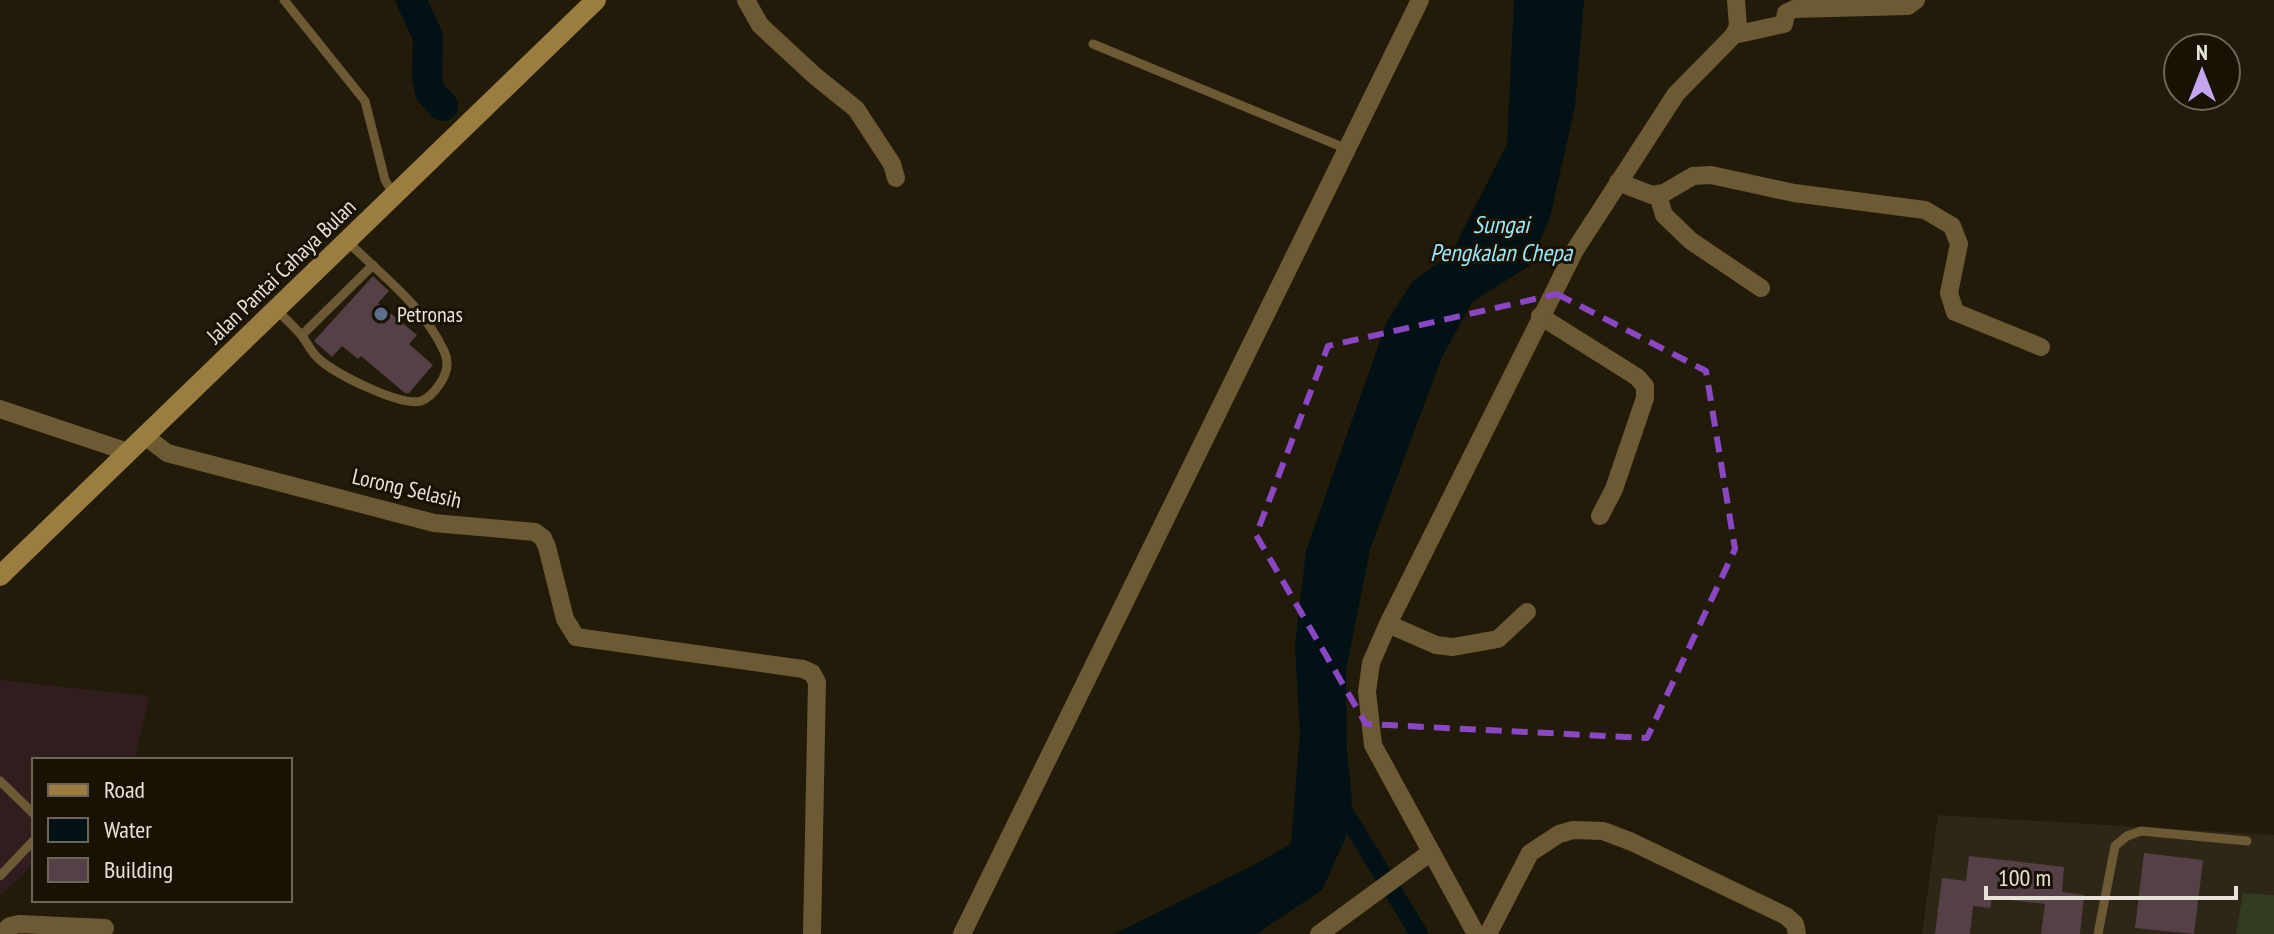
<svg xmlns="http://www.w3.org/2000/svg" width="2274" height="934" font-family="'PT Sans Narrow',sans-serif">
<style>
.education{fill:#2e2616}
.medical{fill:#301d1e}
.green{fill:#333b20}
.water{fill:#011116}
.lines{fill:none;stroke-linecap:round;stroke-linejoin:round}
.canal{stroke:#011116;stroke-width:18}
.river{stroke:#011116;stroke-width:30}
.building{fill:#554048}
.lane{stroke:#6d5a35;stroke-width:9}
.street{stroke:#6d5a35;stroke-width:18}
.secondary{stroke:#9b7d3f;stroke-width:20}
.marked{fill:none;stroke:#8b47c3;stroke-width:6;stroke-dasharray:16 10;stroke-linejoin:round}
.service-dot{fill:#5c6f8a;stroke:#181203;stroke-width:3}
.labels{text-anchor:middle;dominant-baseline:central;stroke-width:6;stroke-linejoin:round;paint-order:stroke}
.street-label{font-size:22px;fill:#e8e3d8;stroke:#181203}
.poi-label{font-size:22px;fill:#e8e3d8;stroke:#181203;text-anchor:start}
.water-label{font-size:24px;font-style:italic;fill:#9ae7fc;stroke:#181203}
</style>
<rect width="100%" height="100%" fill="#221b0a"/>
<!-- education -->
<polygon class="education" points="1938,815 2274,835 2274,934 1922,934"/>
<!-- medical -->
<polygon class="medical" points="0,680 149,696 135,760 34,760 34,864 0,896"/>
<!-- green -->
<polygon class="green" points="2243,893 2274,895 2274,934 2236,934"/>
<!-- water -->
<polygon class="water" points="1514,0 1584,0 1575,106 1550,217 1529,266 1472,302 1442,357 1370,549 1346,670 1347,754 1352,800 1346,837 1322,890 1256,934 1114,934 1254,865 1291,844 1300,734 1295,645 1306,551 1387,321 1413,281 1451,254 1507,144"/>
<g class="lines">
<!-- canal -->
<g class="canal">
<polyline points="1336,798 1383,875"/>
<polyline points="1393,891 1419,934"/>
</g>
<!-- river -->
<polyline class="river" points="411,0 428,37 427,78 430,92 443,106"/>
</g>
<!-- building -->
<g class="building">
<polygon points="373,276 389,291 378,303 417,335 409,344 433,365 409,393 405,393 361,356 358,359 342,346 332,357 314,341"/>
<polygon points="2144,853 2203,860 2194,934 2135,928"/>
<polygon points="1969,856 2064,867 2062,892 2084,895 2080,934 2041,934 2045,904 1992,898 1990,908 1973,906 1970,934 1935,934 1942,878 1966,881"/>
</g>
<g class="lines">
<!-- lane -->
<g class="lane">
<polyline points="284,0 365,101 385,180 394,195"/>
<polyline points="1093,44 1347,149"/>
<path d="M276,309C284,318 294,326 302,336C308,344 312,354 320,360C336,374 401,407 421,401C429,398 435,391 439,385C447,374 450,363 444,351C422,304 382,276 347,241"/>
<polyline points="302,335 373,265"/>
<polyline points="0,781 34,814"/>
<polyline points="0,876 34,840"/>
<polyline points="2098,934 2115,846 2127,836 2141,831 2247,841"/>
</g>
<!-- street -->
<g class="street">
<polyline points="746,0 760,25 815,76 856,109 892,164 896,178"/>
<polyline points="1734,35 1784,24 1786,13 1794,9 1908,6 1916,0"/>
<polyline points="1618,182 1652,195 1664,193 1693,176 1711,175 1794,193 1925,210 1952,226 1959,244 1949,293 1955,312 2041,347"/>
<polyline points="1658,195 1664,215 1691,241 1761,288"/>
<polyline points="1540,316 1637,377 1645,386 1645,398 1614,489 1600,516"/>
<polyline points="0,409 128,452"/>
<polyline points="145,436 167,453 434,523 535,532 543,538 547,547 565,619 576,637 803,669 812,673 817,682 812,934"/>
<polyline points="1388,624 1436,645 1453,647 1498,639 1527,612"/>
<polyline points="1,934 10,926 19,924 105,928"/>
<polyline points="962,934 1420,0"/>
<polyline points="1319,934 1431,852"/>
<polyline points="1476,934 1373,745 1367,692 1371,663 1388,624 1575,250 1676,94 1734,35 1738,26 1736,0"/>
<polyline points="1488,934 1530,853 1559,834 1573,830 1603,831 1632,842 1786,916 1795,924 1797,934"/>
</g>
<!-- secondary -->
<polyline class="secondary" points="0,576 596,0"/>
</g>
<!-- marked area -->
<path class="marked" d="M1557,294L1706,371L1735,549L1647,738L1366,724L1256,535L1328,346Z"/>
<!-- markers -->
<circle class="service-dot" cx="381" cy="314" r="8"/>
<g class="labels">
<!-- street labels -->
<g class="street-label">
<text transform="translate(281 271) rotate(-44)">Jalan Pantai Cahaya Bulan</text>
<text transform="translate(407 488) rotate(13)">Lorong Selasih</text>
</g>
<!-- poi labels -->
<g class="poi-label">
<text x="397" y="314">Petronas</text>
</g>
<!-- water labels -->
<g class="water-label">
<text x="1501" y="224">Sungai<tspan x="1501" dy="28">Pengkalan Chepa</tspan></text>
</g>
</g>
<!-- legend -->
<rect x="32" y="758" width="260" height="144" fill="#181203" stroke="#6b6658" stroke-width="2"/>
<rect x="48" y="784" width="40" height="12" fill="#9b7d3f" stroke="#6b6658" stroke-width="2"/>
<text x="104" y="798" font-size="24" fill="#e8e3d8">Road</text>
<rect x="48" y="818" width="40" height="24" fill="#011116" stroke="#6b6658" stroke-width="2"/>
<text x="104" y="838" font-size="24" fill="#e8e3d8">Water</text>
<rect x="48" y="858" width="40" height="24" fill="#554048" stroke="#6b6658" stroke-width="2"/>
<text x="104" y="878" font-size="24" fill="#e8e3d8">Building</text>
<!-- north arrow -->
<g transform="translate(2202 72)"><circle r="38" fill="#181203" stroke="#6b6658" stroke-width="2"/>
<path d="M0-6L14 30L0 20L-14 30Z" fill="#c5a7f1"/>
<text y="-12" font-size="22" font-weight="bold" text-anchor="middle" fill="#e8e3d8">N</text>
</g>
<!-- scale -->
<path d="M1986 886v12h250v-12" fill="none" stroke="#e8e3d8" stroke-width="4"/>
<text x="1998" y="886" font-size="24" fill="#e8e3d8" stroke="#181203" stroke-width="6" paint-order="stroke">100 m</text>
</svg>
